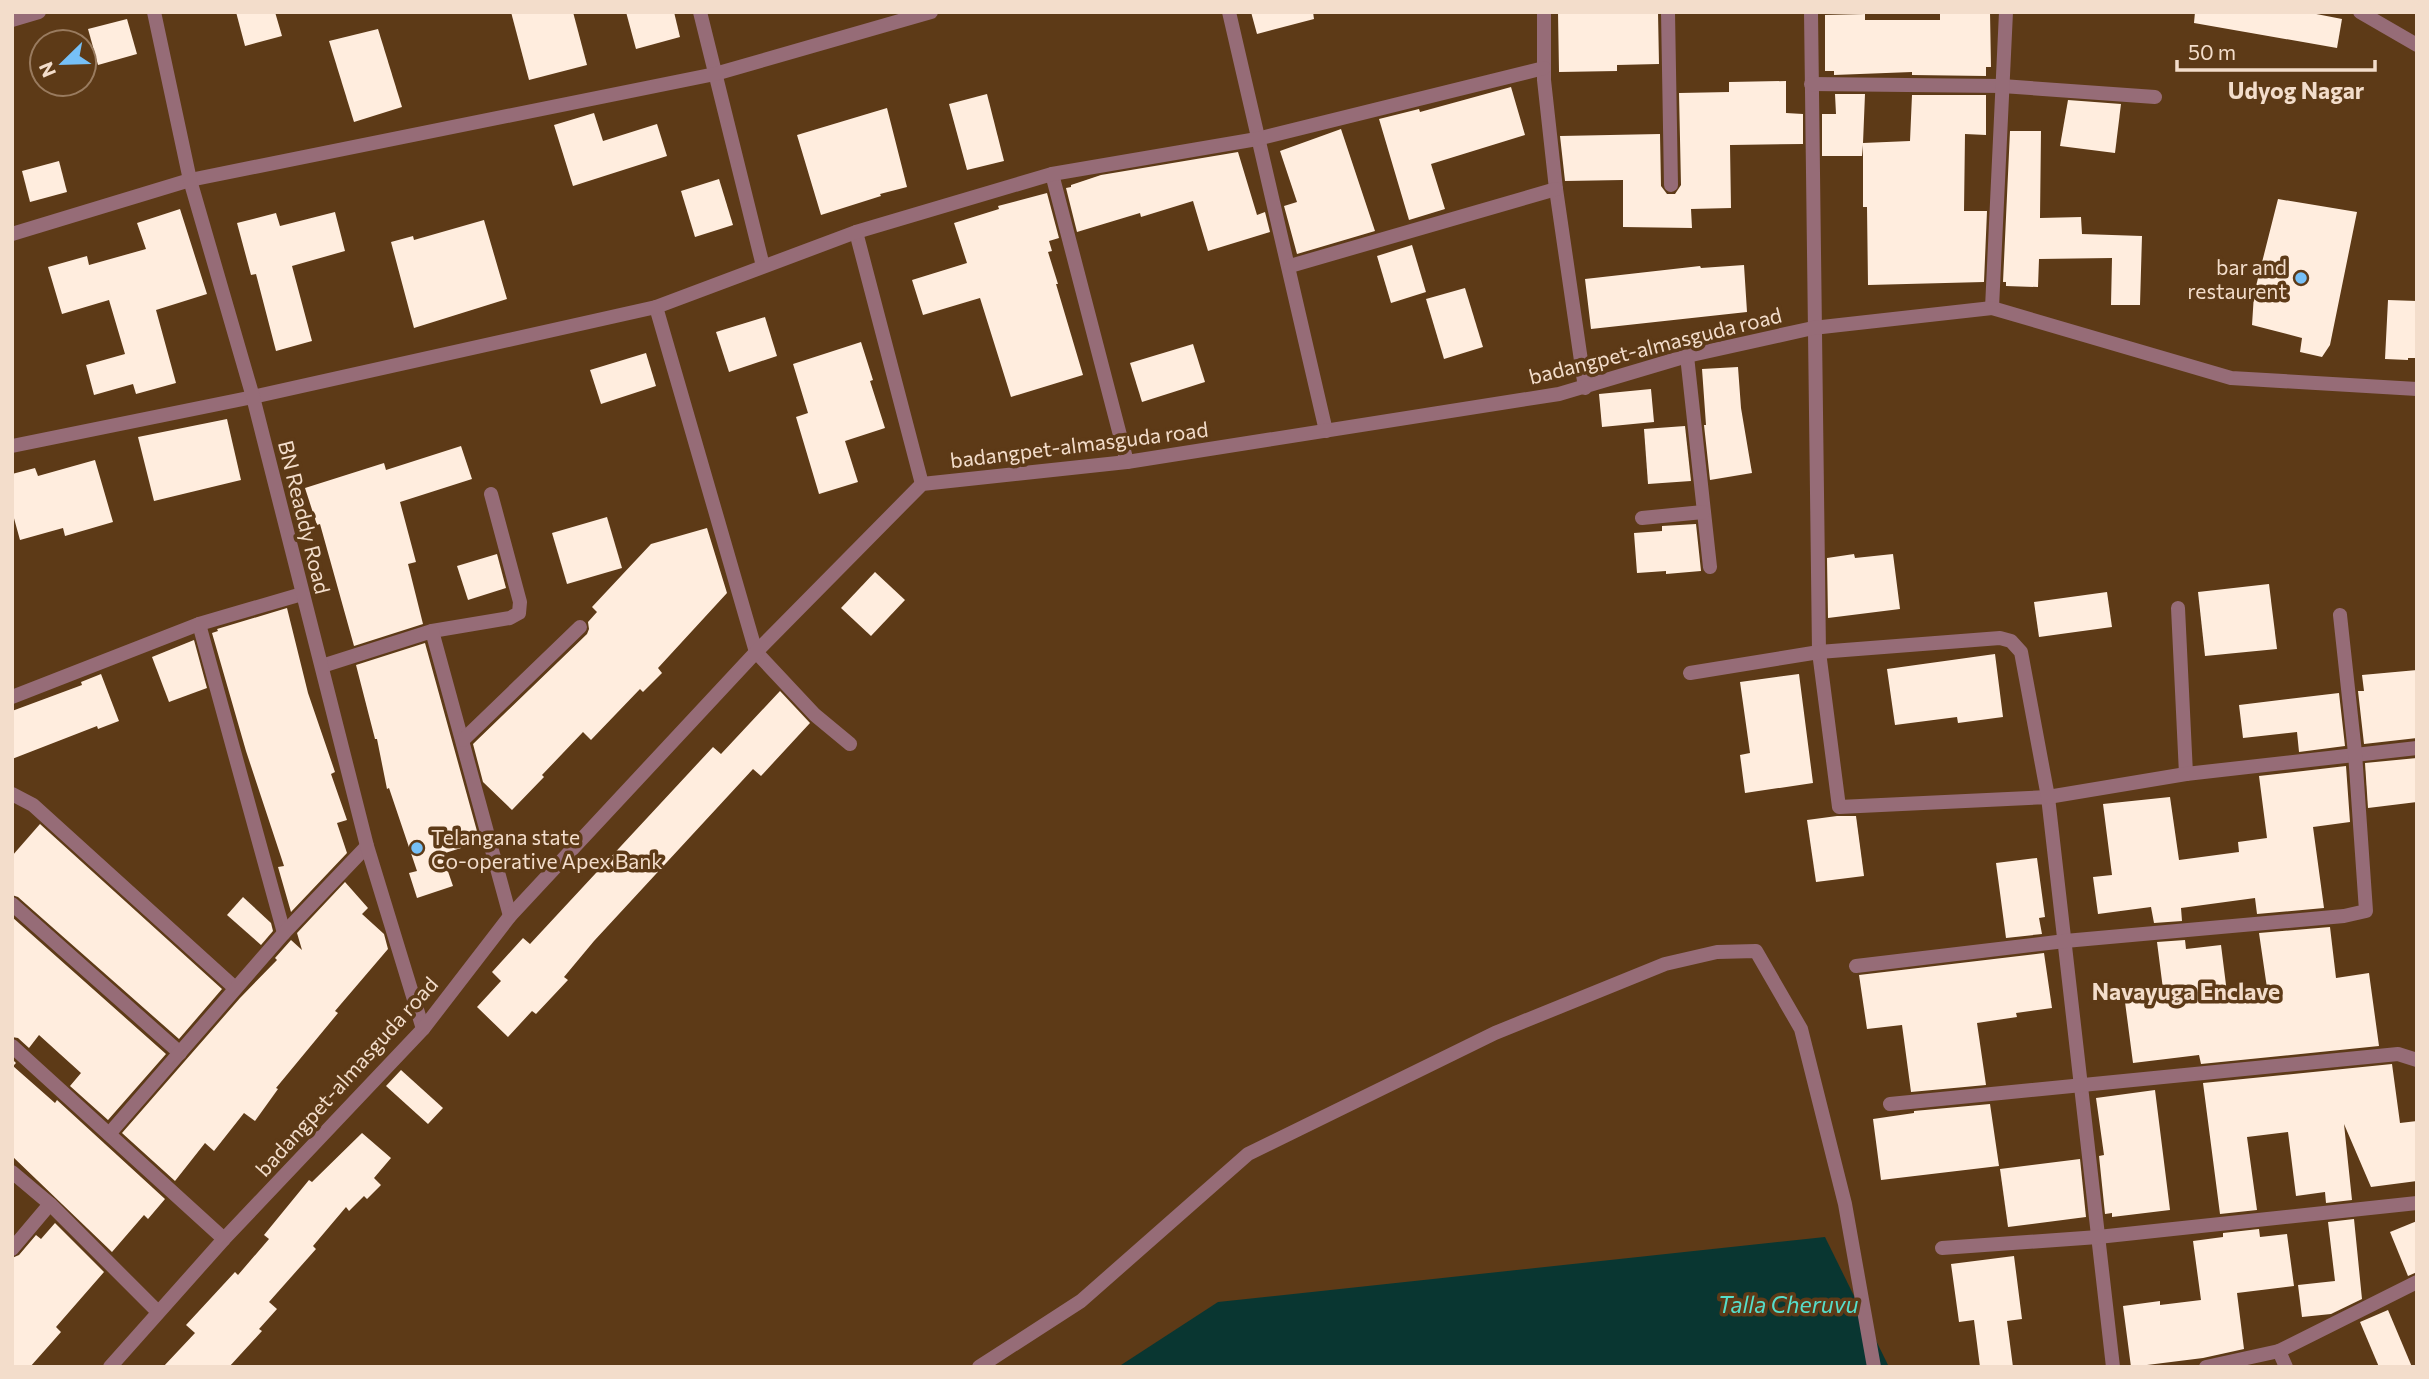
<svg xmlns="http://www.w3.org/2000/svg" width="2429" height="1379" font-family="Commissioner,sans-serif">
<style>
.water{fill:#093631}
.building{fill:#ffedde}
.lines{fill:none;stroke-linecap:round;stroke-linejoin:round}
.minor{stroke:#966c77;stroke-width:14}
.tertiary{stroke:#966c77;stroke-width:14}
.poi-dot{fill:#76c0f7;stroke:#5d3a17;stroke-width:2.5}
.labels{text-anchor:middle;dominant-baseline:central;stroke-width:7;stroke-linejoin:round;paint-order:stroke}
.poi-label{font-size:21px;fill:#f3ddcb;stroke:#5d3a17;text-anchor:end}
.street-label{font-size:21px;fill:#f3ddcb;stroke:#5d3a17}
.neighbourhood-label{font-size:23px;font-weight:bold;fill:#f3ddcb;stroke:#5d3a17}
.water-label{font-size:23px;font-style:italic;fill:#55ddca;stroke:#5d3a17}
</style>
<rect width="100%" height="100%" fill="#5d3a17"/>
<!-- water -->
<polygon class="water" points="1825,1237 1889,1367 1118,1367 1218,1302"/>
<!-- building -->
<g class="building">
<polygon points="236,12 275,12 282,36 245,46"/>
<polygon points="511,12 573,12 587,65 529,80"/>
<polygon points="626,12 674,12 680,37 636,49"/>
<polygon points="1251,12 1313,12 1314,19 1257,34"/>
<polygon points="1558,12 1658,12 1659,64 1617,65 1617,71 1559,72"/>
<polygon points="1940,12 1990,12 1991,67 1986,67 1986,76 1912,75 1912,72 1834,75 1834,71 1825,71 1825,15 1865,14 1865,20 1940,20"/>
<polygon points="2195,12 2306,12 2342,19 2337,48 2194,23"/>
<polygon points="127,19 137,54 98,65 88,29"/>
<polygon points="378,29 402,107 354,122 329,41"/>
<polygon points="1786,81 1786,113 1803,114 1803,144 1730,145 1731,208 1691,209 1692,228 1623,227 1623,180 1565,181 1560,136 1660,134 1661,186 1667,194 1675,194 1681,185 1679,93 1729,92 1729,82"/>
<polygon points="1511,87 1525,135 1431,164 1445,209 1409,220 1379,119 1419,109 1420,112"/>
<polygon points="987,94 1004,161 967,170 949,104"/>
<polygon points="1835,94 1865,94 1863,143 1910,141 1912,95 1986,95 1986,135 1965,134 1964,211 1987,211 1984,282 1868,285 1867,207 1863,207 1863,145 1862,156 1822,156 1822,114 1836,114"/>
<polygon points="2068,100 2121,104 2115,153 2060,146"/>
<polygon points="887,108 907,187 880,194 881,196 821,215 797,135"/>
<polygon points="594,113 603,141 657,124 667,156 573,186 554,125"/>
<polygon points="1341,129 1375,231 1297,254 1284,206 1297,202 1280,151"/>
<polygon points="2010,131 2041,131 2040,218 2081,217 2082,234 2142,236 2140,305 2111,305 2112,258 2039,259 2038,287 2006,286 2006,282 2003,282"/>
<polygon points="1238,152 1257,215 1265,212 1270,232 1208,251 1193,201 1141,217 1140,213 1077,232 1066,188 1071,187 1071,185 1101,175"/>
<polygon points="59,161 67,192 30,202 22,171"/>
<polygon points="719,179 733,225 695,237 681,191"/>
<polygon points="1047,193 1059,238 1049,241 1052,251 1048,252 1058,284 1056,284 1083,375 1011,397 980,298 923,315 912,280 967,263 954,223 999,209 998,206"/>
<polygon points="2278,199 2357,212 2330,345 2322,357 2300,352 2302,338 2252,325 2254,294"/>
<polygon points="180,209 207,294 156,310 176,383 136,394 133,384 94,395 86,365 125,354 109,300 62,314 48,267 87,256 89,265 146,249 137,223"/>
<polygon points="335,212 345,251 292,266 312,341 276,351 256,274 251,275 237,223 276,213 280,226"/>
<polygon points="484,220 507,299 414,328 391,242 413,236 414,240"/>
<polygon points="1412,245 1426,292 1391,303 1377,256"/>
<polygon points="1744,265 1747,312 1591,329 1585,279 1700,266 1701,268"/>
<polygon points="1465,288 1483,347 1444,359 1426,299"/>
<polygon points="2388,300 2417,301 2417,358 2408,358 2408,360 2385,359"/>
<polygon points="765,317 777,356 729,372 716,332"/>
<polygon points="861,342 873,380 870,381 885,428 845,441 858,482 819,494 796,417 808,413 793,364"/>
<polygon points="1193,344 1205,382 1142,402 1130,363"/>
<polygon points="646,353 656,386 601,404 590,370"/>
<polygon points="1738,367 1741,408 1752,473 1710,480 1704,425 1706,425 1702,369"/>
<polygon points="1651,389 1654,422 1602,427 1599,394"/>
<polygon points="227,419 241,480 154,501 138,437"/>
<polygon points="1685,426 1691,481 1648,484 1644,429"/>
<polygon points="461,446 472,479 400,502 416,562 408,564 423,624 354,646 320,524 317,525 305,488 384,463 386,470"/>
<polygon points="95,460 113,522 65,536 63,528 20,540 12,511 12,474 35,468 38,476"/>
<polygon points="607,517 622,568 567,584 552,533"/>
<polygon points="1696,524 1701,571 1666,574 1666,571 1637,573 1634,533 1662,531 1662,526"/>
<polygon points="707,528 727,593 658,668 662,673 643,692 640,689 591,740 583,732 542,775 544,777 512,810 483,782 473,744 587,634 589,629 588,622 597,612 592,607 651,544"/>
<polygon points="497,554 506,588 468,600 457,566"/>
<polygon points="1854,554 1855,558 1893,554 1900,609 1828,618 1827,558"/>
<polygon points="875,572 905,600 871,636 841,608"/>
<polygon points="2269,584 2277,649 2205,656 2198,592"/>
<polygon points="2107,592 2112,627 2039,637 2034,602"/>
<polygon points="287,608 308,693 335,772 331,774 347,820 337,823 347,853 291,912 278,867 284,866 246,751 212,633 218,631 217,629"/>
<polygon points="194,640 207,688 169,702 152,657"/>
<polygon points="425,643 480,842 442,854 453,886 417,898 409,873 417,871 389,788 387,789 377,739 375,739 356,665"/>
<polygon points="1995,654 2003,717 1958,723 1957,717 1895,725 1887,669"/>
<polygon points="2417,670 2417,738 2364,744 2358,691 2364,691 2362,675"/>
<polygon points="101,674 119,721 98,729 97,726 12,759 12,711 82,685 81,682"/>
<polygon points="1799,674 1813,783 1745,793 1740,755 1750,753 1740,682"/>
<polygon points="780,691 810,723 761,776 753,769 594,941 564,977 568,980 536,1014 532,1011 508,1037 477,1007 501,981 492,972 523,938 530,944 713,747 721,754"/>
<polygon points="2339,693 2345,746 2299,752 2297,732 2243,738 2239,705"/>
<polygon points="2417,758 2417,802 2368,808 2365,763"/>
<polygon points="2346,766 2350,822 2313,827 2324,908 2257,914 2255,898 2181,908 2182,921 2154,923 2151,907 2098,914 2093,877 2112,875 2103,804 2170,797 2179,860 2239,852 2238,842 2267,838 2259,776"/>
<polygon points="1837,816 1856,816 1864,876 1816,882 1807,820"/>
<polygon points="40,824 222,989 179,1039 18,897 12,895 12,856"/>
<polygon points="2037,858 2045,917 2039,918 2042,934 2006,938 1996,863"/>
<polygon points="345,882 368,908 362,914 384,934 388,949 335,1011 338,1013 276,1088 278,1089 255,1121 244,1113 214,1151 205,1143 175,1181 122,1133 240,998 277,960 275,958 291,940 302,950 297,933"/>
<polygon points="243,897 271,923 273,931 261,945 227,915"/>
<polygon points="12,917 166,1054 108,1120 70,1086 81,1073 39,1035 29,1048 18,1038 12,1037"/>
<polygon points="2330,927 2336,978 2369,973 2379,1046 2201,1064 2199,1055 2133,1063 2125,1002 2164,997 2157,942 2185,940 2186,949 2221,945 2227,993 2267,988 2259,933"/>
<polygon points="2044,953 2052,1008 2016,1013 2017,1017 1977,1023 1986,1085 1911,1092 1902,1025 1867,1029 1859,975"/>
<polygon points="12,1059 16,1063 13,1066 55,1103 57,1100 165,1199 148,1219 144,1215 112,1252 12,1156"/>
<polygon points="2392,1064 2400,1123 2417,1121 2417,1181 2371,1187 2344,1124 2352,1200 2326,1203 2325,1192 2296,1196 2288,1132 2247,1137 2257,1210 2220,1214 2203,1083"/>
<polygon points="401,1070 443,1108 428,1124 386,1086"/>
<polygon points="2155,1090 2170,1210 2112,1217 2112,1213 2105,1214 2099,1156 2104,1155 2096,1098"/>
<polygon points="1990,1104 1999,1166 1881,1180 1873,1119 1914,1113 1914,1111"/>
<polygon points="362,1133 391,1158 374,1178 381,1185 367,1199 364,1196 349,1211 346,1207 313,1246 316,1249 269,1302 277,1309 259,1329 262,1331 229,1367 163,1367 195,1333 186,1325 235,1272 238,1275 269,1239 264,1235 309,1180 312,1182"/>
<polygon points="2080,1159 2086,1217 2008,1227 2000,1169"/>
<polygon points="2354,1219 2362,1299 2331,1314 2302,1317 2298,1285 2335,1281 2328,1222"/>
<polygon points="2417,1221 2417,1272 2408,1276 2390,1232"/>
<polygon points="55,1223 104,1272 56,1327 61,1332 30,1367 12,1367 12,1258 19,1255 36,1235 41,1239"/>
<polygon points="2259,1229 2260,1237 2287,1234 2294,1286 2237,1293 2244,1349 2203,1358 2131,1367 2123,1306 2160,1301 2160,1305 2201,1300 2193,1241 2223,1237 2223,1233"/>
<polygon points="2014,1256 2022,1319 2007,1321 2013,1367 1980,1367 1974,1320 1959,1322 1951,1264"/>
<polygon points="2388,1310 2412,1367 2379,1367 2360,1322"/>
</g>
<g class="lines">
<!-- minor -->
<g class="minor">
<polyline points="700,12 763,266"/>
<polyline points="1229,12 1326,431"/>
<polyline points="1544,12 1544,80 1556,189 1585,388"/>
<polyline points="1668,12 1671,185"/>
<polyline points="1811,12 1819,652 1839,807 2048,797 2113,1367"/>
<polyline points="2360,12 2417,45"/>
<polyline points="12,20 39,12"/>
<polyline points="1811,84 2002,86 2155,97"/>
<polyline points="1052,174 1127,462"/>
<polyline points="856,232 922,484"/>
<polyline points="12,234 190,180 715,74 931,12"/>
<polyline points="1290,266 1556,189"/>
<polyline points="656,307 756,652 815,715 850,744"/>
<polyline points="1992,308 2006,12"/>
<polyline points="1687,356 1710,567"/>
<polyline points="12,446 253,397 656,307 856,232 1052,174 1257,139 1544,68"/>
<polyline points="1642,518 1703,512"/>
<polyline points="2178,608 2186,774"/>
<polyline points="199,624 284,933"/>
<polyline points="432,631 510,618 519,613 520,602 491,494"/>
<polyline points="322,666 432,631 510,916"/>
<polyline points="1690,673 1819,652 2000,638 2011,641 2021,652 2048,797 2186,774 2417,748"/>
<polyline points="12,697 199,624 302,594"/>
<polyline points="463,740 580,627"/>
<polyline points="12,794 33,805 235,988"/>
<polyline points="12,904 180,1053"/>
<polyline points="1856,966 2065,941 2344,916 2366,911 2355,753 2340,615"/>
<polyline points="12,1046 224,1239"/>
<polyline points="1890,1104 2398,1054 2417,1060"/>
<polyline points="109,1134 284,933 367,846"/>
<polyline points="12,1172 50,1204 158,1312"/>
<polyline points="1942,1248 2098,1237 2417,1203"/>
<polyline points="12,1249 50,1204"/>
<polyline points="2279,1351 2286,1367"/>
<polyline points="979,1367 1081,1301 1248,1154 1495,1033 1665,964 1717,952 1756,951 1801,1029 1845,1204 1874,1367"/>
<polyline points="2206,1367 2279,1351 2417,1282"/>
</g>
<!-- tertiary -->
<g class="tertiary">
<polyline points="154,12 190,180 253,397 367,846 423,1029"/>
<polyline points="110,1367 224,1239 423,1029 510,916 756,652 922,484 1127,462 1559,394 1687,356 1813,328 1992,308 2231,378 2417,389"/>
</g>
</g>
<!-- markers -->
<g class="poi-dot">
<circle cx="2301" cy="278" r="7"/>
<circle cx="417" cy="848" r="7"/>
</g>
<g class="labels">
<!-- poi labels -->
<g class="poi-label">
<text x="2287" y="266">bar and<tspan x="2287" dy="24">restaurent</tspan></text>
<text x="431" y="836" text-anchor="start">Telangana state<tspan x="431" dy="24">Co-operative Apex Bank</tspan></text>
</g>
<!-- street labels -->
<g class="street-label">
<text transform="translate(1655 345) rotate(-14)">badangpet-almasguda road</text>
<text transform="translate(1079 444) rotate(-7)">badangpet-almasguda road</text>
<text transform="translate(305 517) rotate(76)">BN Readdy Road</text>
<text transform="translate(346 1076) rotate(-48)">badangpet-almasguda road</text>
</g>
<!-- neighbourhood labels -->
<g class="neighbourhood-label">
<text x="2296" y="90">Udyog Nagar</text>
<text x="2186" y="991">Navayuga Enclave</text>
</g>
<!-- water labels -->
<g class="water-label">
<text x="1788" y="1304">Talla Cheruvu</text>
</g>
</g>
<!-- border -->
<rect width="2429" height="1379" fill="none" stroke="#f3ddcb" stroke-width="28"/>
<!-- north arrow -->
<g transform="translate(63 63) rotate(247)"><circle r="33" fill="#5d3a17" stroke="#997b5f" stroke-width="2"/>
<path d="M0-5L12 26L0 18L-12 26Z" fill="#76c0f7"/>
<text y="-10" font-size="19" font-weight="bold" text-anchor="middle" fill="#f3ddcb">N</text>
</g>
<!-- scale -->
<path d="M2177 60v10h198v-10" fill="none" stroke="#f3ddcb" stroke-width="3.5"/>
<text x="2188" y="60" font-size="21" fill="#f3ddcb" stroke="#5d3a17" stroke-width="5" paint-order="stroke">50 m</text>
</svg>
